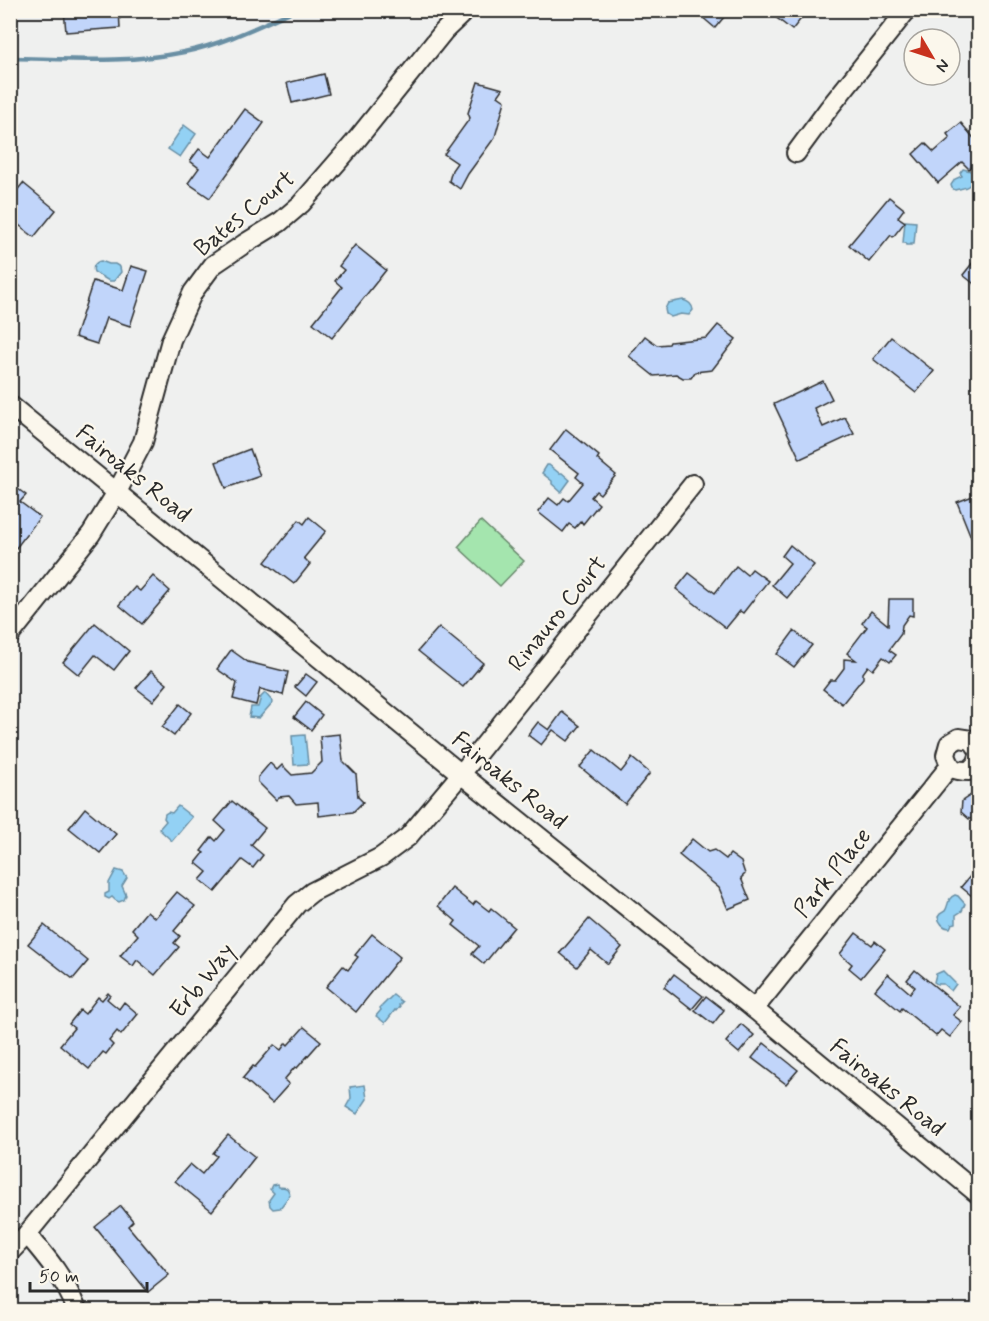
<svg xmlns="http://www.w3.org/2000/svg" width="989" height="1321" font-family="Mynerve,sans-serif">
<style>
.green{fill:#a4e5ae;stroke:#68886c;stroke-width:1.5}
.water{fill:#93d1f4;stroke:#698fa4;stroke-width:1.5}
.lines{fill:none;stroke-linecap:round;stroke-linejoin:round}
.stream{stroke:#698fa4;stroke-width:4.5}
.building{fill:#c1d5fa;stroke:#2b2b2b;stroke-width:1.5}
.minor-casing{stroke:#2b2b2b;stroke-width:22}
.minor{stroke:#fbf7ec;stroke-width:18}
.labels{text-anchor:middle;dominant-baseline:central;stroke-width:4.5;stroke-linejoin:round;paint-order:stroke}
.street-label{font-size:24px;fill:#2b2b2b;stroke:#fbf7ec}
</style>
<rect width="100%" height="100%" fill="#eff0ef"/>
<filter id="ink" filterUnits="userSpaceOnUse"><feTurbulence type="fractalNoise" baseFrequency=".0167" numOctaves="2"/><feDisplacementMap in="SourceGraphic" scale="12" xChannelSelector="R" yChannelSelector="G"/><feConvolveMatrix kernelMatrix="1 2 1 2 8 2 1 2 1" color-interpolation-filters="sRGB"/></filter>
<g filter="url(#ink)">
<!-- green -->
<polygon class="green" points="481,521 524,561 500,586 458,547"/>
<!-- water -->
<g class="water">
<polygon points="184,125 196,134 180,157 168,149"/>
<path d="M963,169L971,171L973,173C972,188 967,187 955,190L952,188L951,185L955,179L962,176L960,173Z"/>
<polygon points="905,221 916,222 914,244 911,244 911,245 906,245 906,243 903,243"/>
<path d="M101,261L109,264H115L120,267L121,272L114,281H109L94,272C92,267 95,262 101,261Z"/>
<path d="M683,300C689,302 692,304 693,310L689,315L681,314L671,317L666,314L665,309L668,303Z"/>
<polygon points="547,465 549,465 559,473 562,473 570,480 562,491 561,492 552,484 552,481 542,473"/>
<polygon points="265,693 273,702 259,718 249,717 251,707 258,707 261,697"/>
<polygon points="305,735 308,764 294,765 292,736"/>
<polygon points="178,806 192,817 172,841 159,829 166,821 164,818 165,814 168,812 172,813"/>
<polygon points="116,870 123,872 127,878 122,886 126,895 124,900 119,902 115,900 112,897 109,899 105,897 105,894 109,892 109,883"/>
<path d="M955,895L958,896L965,904L962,911L956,915V923L952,924L950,928C943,928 939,922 938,917L940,914L945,911C949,905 947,898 955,895Z"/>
<polygon points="943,971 956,984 951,991 943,984 937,984 934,982 936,974"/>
<polygon points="393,995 402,1002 399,1005 400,1006 396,1011 395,1010 385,1023 376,1016 381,1010 380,1008"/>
<polygon points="365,1085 367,1099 357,1114 346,1107 351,1098 350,1087"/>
<path d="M277,1184L279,1187C287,1187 288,1188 290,1195L280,1208L273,1209L270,1206L269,1200L274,1193L270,1189L272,1185Z"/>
</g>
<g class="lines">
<!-- stream -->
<path class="stream" d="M10,58C68,59 127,64 184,52C223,44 259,26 295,10"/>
</g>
<!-- building -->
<g class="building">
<polygon points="64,10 119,10 120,28 66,32"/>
<polygon points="706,10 716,10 724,17 715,28 701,16"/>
<polygon points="770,10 808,10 792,30 769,12"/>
<polygon points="324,74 329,94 292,103 287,83"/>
<polygon points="478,82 503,89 498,96 505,101 495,137 468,174 460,189 449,181 452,170 457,163 444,154 470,118 468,113"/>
<polygon points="245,109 264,123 210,198 188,183 199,168 190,161 199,149 210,157"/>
<polygon points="961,123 978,143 978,161 969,169 962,162 938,183 913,154 925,143 934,152 950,138 947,134"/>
<polygon points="23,183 56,210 34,237 10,218 10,189 15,193"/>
<polygon points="889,197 904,209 898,217 905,222 893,237 891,235 869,262 849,245"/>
<polygon points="355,245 386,270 332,338 313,323 342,287 335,281 344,270 339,266"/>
<polygon points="978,256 978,287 963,275"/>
<polygon points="131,266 148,271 130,326 106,318 97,344 75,337 93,281 123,290"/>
<polygon points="718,325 736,339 712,370 695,372 691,378 683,378 676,374 654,376 629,356 645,336 657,345 669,344 670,342 707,338"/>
<polygon points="891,337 934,371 916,393 873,359"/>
<polygon points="823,381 832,399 814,408 823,427 845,417 854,434 800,459 774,404"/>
<polygon points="566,429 599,456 597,459 616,475 600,494 596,491 591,497 599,504 583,524 581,521 575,528 569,524 563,532 538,512 549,498 558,505 564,498 568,501 583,483 576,477 579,473 550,450"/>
<polygon points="250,449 260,476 226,488 216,462"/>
<polygon points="10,483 26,495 20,502 40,517 16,548 10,544"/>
<polygon points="978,494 978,539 973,542 957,502"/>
<polygon points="309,517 326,531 304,558 310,564 294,584 265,562 299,520 304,524"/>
<polygon points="790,545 814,565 787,598 772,585 790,563 782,556"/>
<polygon points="736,566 747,575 752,569 768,581 743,613 740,611 726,628 676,589 689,573 715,593"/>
<polygon points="153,576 170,591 142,624 119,605 135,587 140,591"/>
<polygon points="889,599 913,599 913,616 909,615 902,625 901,634 889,650 896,655 890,662 883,657 873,670 868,666 863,673 863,678 842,704 823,689 830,680 835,680 844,668 844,659 856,660 847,653 867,627 862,623 871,611 888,625"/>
<polygon points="95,623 129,651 114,670 95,655 79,675 63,662"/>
<polygon points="439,627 483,663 463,687 418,651"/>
<polygon points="794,631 812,645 794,667 777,654"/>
<polygon points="231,650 248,662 288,672 283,695 260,689 256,705 233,699 237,683 217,669"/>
<polygon points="151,671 167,684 153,701 136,688"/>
<polygon points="306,674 317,682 306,696 295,687"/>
<polygon points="306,702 322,715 311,730 294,717"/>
<polygon points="180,704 191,713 174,736 162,727"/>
<polygon points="562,712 580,726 568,741 553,730 541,745 528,735 538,722 549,730"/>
<polygon points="340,734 343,761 356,774 358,797 363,802 353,812 319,816 318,802 296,804 289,796 279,797 276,800 258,782 258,777 270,763 277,770 282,765 292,775 311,773 322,762 320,736"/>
<polygon points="594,750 621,772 632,758 650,773 625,804 580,767"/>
<polygon points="971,795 978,797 978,818 969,819 961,812 962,801"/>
<polygon points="232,801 265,828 251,845 263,855 253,868 242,860 215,892 200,880 207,872 196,863 204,853 201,851 212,837 216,841 225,830 215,821"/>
<polygon points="85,808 116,834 100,853 69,828"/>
<polygon points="692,839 708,852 714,850 726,859 730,854 741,862 745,874 741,878 750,900 728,909 719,888 679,855"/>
<polygon points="977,868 978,869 978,901 961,887"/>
<polygon points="452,888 473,905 476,901 489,911 491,908 514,927 484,964 472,954 479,946 453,925 456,921 438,906"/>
<polygon points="177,892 195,906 174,931 180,936 174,943 179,947 155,975 137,960 133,966 120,956 138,935 132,929 147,911 155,918"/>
<polygon points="589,919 622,947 608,964 591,950 577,967 560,953"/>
<polygon points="44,925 88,961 73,979 28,944"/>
<polygon points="856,933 872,945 875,941 885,949 861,978 849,968 852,964 840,954"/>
<polygon points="372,934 400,957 356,1012 326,987 343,966 348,970 358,957 355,955"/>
<polygon points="915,970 960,1007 953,1015 962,1022 950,1037 941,1030 936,1036 902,1008 900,1011 875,990 888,974 910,993 915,987 907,980"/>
<polygon points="674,974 703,996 692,1009 664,987"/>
<polygon points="108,993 110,995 107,999 119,1009 124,1002 138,1014 121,1035 117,1031 109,1041 113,1045 106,1054 103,1052 89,1069 60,1045 74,1028 69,1024 80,1010 85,1014 98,997 102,1000"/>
<polygon points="706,996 724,1010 713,1024 695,1010"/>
<polygon points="741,1024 754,1035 739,1053 726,1042"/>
<polygon points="304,1027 321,1041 297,1068 295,1067 284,1080 289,1084 272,1103 243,1078 253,1066 255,1067 274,1045 281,1050 286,1043 288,1045"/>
<polygon points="764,1043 798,1070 786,1084 752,1058"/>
<polygon points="228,1135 255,1157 212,1211 175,1181 190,1164 202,1174 217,1156 213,1153"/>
<polygon points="121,1206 133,1221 128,1226 169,1275 148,1292 95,1227"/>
</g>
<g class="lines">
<!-- minor casing -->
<g class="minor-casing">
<g id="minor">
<polyline points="796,153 829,108 907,10"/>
<polyline points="10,405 461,774 754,1009 978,1194"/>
<polyline points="10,635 91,534 117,492 143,442 171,340 193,292 213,265 244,244 280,222 301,204 354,143 444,31 466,10"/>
<path d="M978,749L972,740L959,738L949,744L946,755C951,769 953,771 969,771L977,763L978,759"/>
<polyline points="754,1009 950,766"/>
<path d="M27,1234C50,1261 64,1278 77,1310"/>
<polyline points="10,1252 27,1234 297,904 312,892 381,857 408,837 461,774 693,484"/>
</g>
</g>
<!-- minor -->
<use href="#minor" class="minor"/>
</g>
</g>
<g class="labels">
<!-- street labels -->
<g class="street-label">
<text transform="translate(245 214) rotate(-39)">Bates Court</text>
<text transform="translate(133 474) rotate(39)">Fairoaks Road</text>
<text transform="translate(558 614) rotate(-51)">Rinauro Court</text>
<text transform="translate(509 781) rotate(39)">Fairoaks Road</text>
<text transform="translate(833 873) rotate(-51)">Park Place</text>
<text transform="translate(203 981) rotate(-51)">Erb Way</text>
<text transform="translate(887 1088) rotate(39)">Fairoaks Road</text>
</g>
</g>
<!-- margin -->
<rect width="989" height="1321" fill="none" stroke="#fbf7ec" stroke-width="36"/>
<rect x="18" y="18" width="953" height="1285" fill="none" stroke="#2b2b2b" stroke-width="2" filter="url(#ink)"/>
<!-- north arrow -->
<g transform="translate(932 57) rotate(129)"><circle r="28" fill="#fbf7ec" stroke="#a8a59f" stroke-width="1.5"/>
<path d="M0-4.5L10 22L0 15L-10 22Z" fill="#c8321e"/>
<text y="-9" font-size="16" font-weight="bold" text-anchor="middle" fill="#2b2b2b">N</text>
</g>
<!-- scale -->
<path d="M30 1282v9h117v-9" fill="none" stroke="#2b2b2b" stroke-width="3"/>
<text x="39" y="1282" font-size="18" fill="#2b2b2b" stroke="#fbf7ec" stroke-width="4.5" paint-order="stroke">50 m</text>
</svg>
